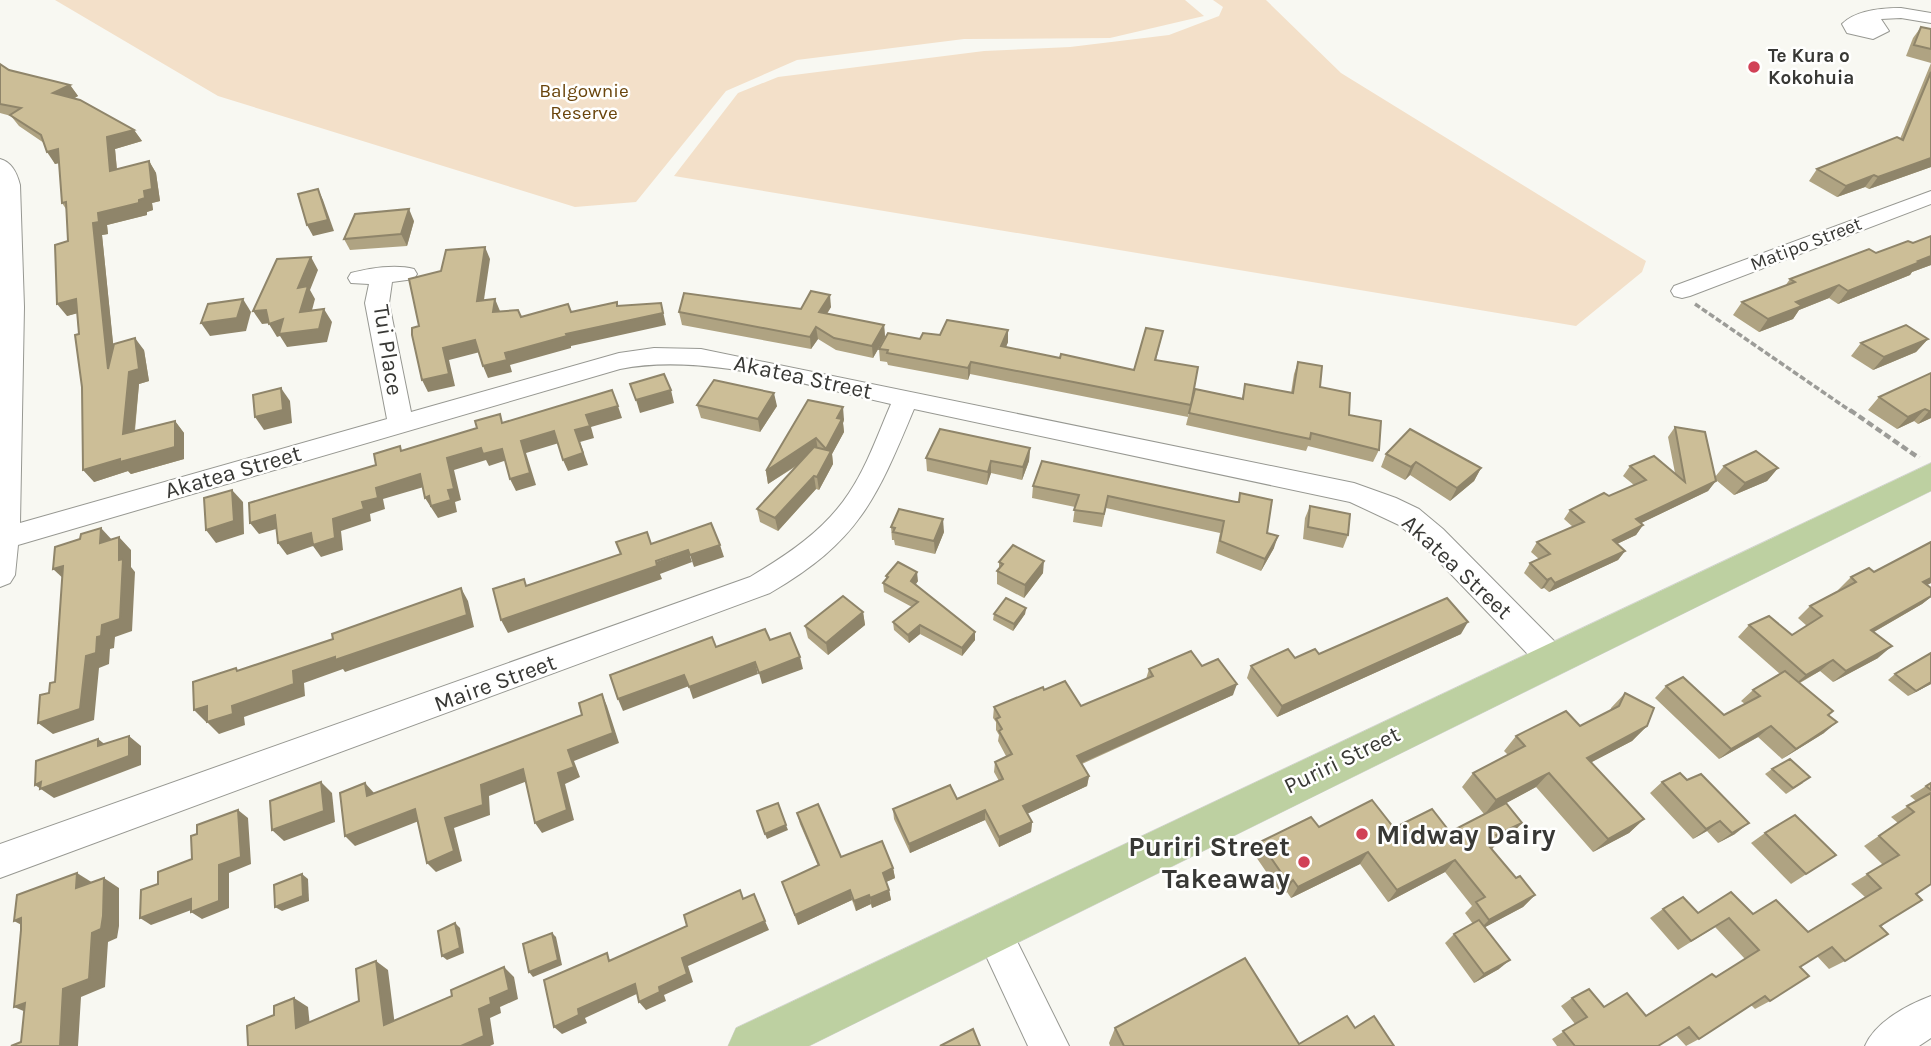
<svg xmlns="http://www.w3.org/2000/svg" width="1931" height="1046" font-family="Karla,sans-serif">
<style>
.green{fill:#f3e0c9}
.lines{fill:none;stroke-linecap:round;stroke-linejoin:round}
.minor-casing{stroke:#979892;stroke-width:2}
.major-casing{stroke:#d3d3d3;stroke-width:1}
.path-far1{stroke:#9c9c98;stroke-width:3.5;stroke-dasharray:6 2.5;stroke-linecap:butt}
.path{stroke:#9c9c98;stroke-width:4.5;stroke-dasharray:7 3.5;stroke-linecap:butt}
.minor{fill:#fff;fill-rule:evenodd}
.major{fill:#bdd0a1;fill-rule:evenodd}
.wall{fill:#afa382}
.shaded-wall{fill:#8f856a}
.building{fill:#ccbe97;stroke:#8f856a;stroke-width:2}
.poi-dot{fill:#d14156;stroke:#fffffe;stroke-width:2.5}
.labels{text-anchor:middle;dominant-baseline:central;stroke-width:5;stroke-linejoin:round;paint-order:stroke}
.far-poi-label{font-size:19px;font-weight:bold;fill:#383835;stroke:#fffffe;text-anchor:start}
.far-park-label{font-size:19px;fill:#6a450c;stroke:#fffffe}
.far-street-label{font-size:19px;fill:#383835;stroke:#fffffe}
.street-label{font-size:23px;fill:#383835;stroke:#fffffe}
.near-poi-label{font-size:28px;font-weight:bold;fill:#383835;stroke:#fffffe;text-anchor:start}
</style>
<rect width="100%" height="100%" fill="#f8f8f2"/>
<!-- green -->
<g class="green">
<polygon points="55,0 1185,0 1204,16 1110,38 964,39 797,60 726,91 636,202 575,207 218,96"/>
<polygon points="1213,0 1266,0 1341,73 1646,261 1642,272 1576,326 674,176 738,93 778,77 984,51 1070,47 1169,35 1219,16 1223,7"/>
</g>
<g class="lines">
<!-- minor casing -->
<g class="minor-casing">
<g id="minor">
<path d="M1901,8L1931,13V23L1901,18L1881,19L1889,31L1873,39L1847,33L1842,24C1856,10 1882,8 1901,8Z"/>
<path d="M0,159C12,162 17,173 20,185L24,307L20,523L387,419L365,303L369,284L351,283L348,278L351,273C369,268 396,264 414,269L417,274L414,279L392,282L389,303L411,412L619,353L654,348L701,349L1354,483L1396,498L1419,509L1443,529L1563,650L1567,659L1563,668L1552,672L1541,668L1423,545L1399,525L1350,502L914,409C876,500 859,541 770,593L0,878V844L750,577C787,555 825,530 849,493C867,466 878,434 891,404C807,386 705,352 620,369L18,545L15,575L10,583L0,587Z"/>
<polygon points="1931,191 1931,204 1690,296 1682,298 1674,296 1671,291 1674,286"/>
<polygon points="992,912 1005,917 1069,1046 1028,1046 974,930 979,917"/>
<path d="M1931,996V1038L1919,1046H1865C1875,1022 1907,1005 1931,996Z"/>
</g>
</g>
<!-- major casing -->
<g class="major-casing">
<polygon id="major" points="1931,463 1931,491 809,1046 728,1046 736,1028"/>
</g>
<!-- path-far1 -->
<polyline class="path-far1" points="1695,304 1852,412"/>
<!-- path -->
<polyline class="path" points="1850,410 1919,458"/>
<!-- minor -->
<use href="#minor" class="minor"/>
<!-- major -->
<use href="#major" class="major"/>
</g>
<!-- wall -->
<g class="wall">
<polygon points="1921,27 1931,29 1931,63 1906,56 1913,38"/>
<polygon points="1931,63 1931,167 1869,189 1865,187 1837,197 1809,181 1817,169 1900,139"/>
<polygon points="0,64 9,70 70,85 78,96 73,99 134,130 142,141 115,149 117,169 149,161 156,173 160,201 152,203 153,210 147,212 147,215 107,225 108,234 102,235 113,344 144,350 149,381 139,384 135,431 175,421 184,433 184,459 131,474 128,471 94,482 82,387 77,313 67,316 68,241 66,209 62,203 59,163 55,164 44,143 19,126 11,116 0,113"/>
<polygon points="414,221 407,246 350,250 344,239"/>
<polygon points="1931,236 1931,265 1912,272 1910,275 1838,304 1829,298 1799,310 1793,319 1759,332 1733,315 1742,302 1785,286 1790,279 1913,243"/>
<polygon points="831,307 827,314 884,325 885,337 873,358 836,350 818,339 811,349 682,325 679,312"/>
<polygon points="1163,331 1156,360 1198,367 1188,417 970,374 968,380 888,365 887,362 880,361 879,349 940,335 1008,342 1006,347 1060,358 1134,370"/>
<polygon points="1928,339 1916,352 1873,370 1851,356 1861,343"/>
<polygon points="1298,362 1320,387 1349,415 1379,450 1373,462 1308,446 1306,451 1186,425 1195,389 1242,398 1245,384 1291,393 1294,374"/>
<polygon points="1931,373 1931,418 1918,424 1914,421 1897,429 1868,410 1879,397"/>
<polygon points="697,405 777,406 760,432 701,418"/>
<polygon points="844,420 843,423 844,432 832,454 833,464 819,490 816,489 778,531 760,522 757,509 798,465 768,484 766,471"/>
<polygon points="1675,427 1715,477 1724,466 1778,468 1767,481 1734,495 1716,480 1708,491 1641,523 1643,525 1636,535 1617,544 1625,551 1618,560 1549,592 1544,588 1541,589 1524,573 1530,563 1539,559 1531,552 1537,542 1573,527 1564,519 1570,510 1609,496 1634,485 1623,476 1630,466 1675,473 1668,437"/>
<polygon points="1030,448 1029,461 1022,480 991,473 987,485 927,471 926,458"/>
<polygon points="1386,454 1481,468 1474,481 1450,501 1410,475 1405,480 1381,467"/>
<polygon points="1033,486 1238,502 1240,493 1267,533 1274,548 1261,571 1216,553 1220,533 1106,508 1102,527 1073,522 1075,507 1032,498"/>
<polygon points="1310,506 1348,535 1343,548 1303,539 1305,518"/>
<polygon points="891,527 944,532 935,554 895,545 894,540 892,540"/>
<polygon points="1931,542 1931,583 1927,585 1931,588 1931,597 1922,604 1874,632 1878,658 1833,682 1820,671 1800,683 1833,711 1829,715 1824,733 1782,759 1758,737 1719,759 1655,698 1666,686 1724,715 1745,704 1741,701 1753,690 1780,674 1738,637 1749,625 1792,635 1807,626 1798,618 1810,606 1839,590 1838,590 1851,577 1874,572"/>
<polygon points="999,562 1043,573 1024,598 997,584 997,571 999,569"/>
<polygon points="886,576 918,581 915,584 975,640 962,656 920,634 909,643 894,630 893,622 912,607 884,592 883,583 886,580"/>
<polygon points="1026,608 1025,614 1013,631 993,620 994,614"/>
<polygon points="863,612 865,625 828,655 808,638 805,626"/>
<polygon points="1461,634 1277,717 1247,678 1251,666 1319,654"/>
<polygon points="1931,653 1931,684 1908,696 1888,680 1895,674"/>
<polygon points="1202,666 1233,695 1082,764 1089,776 1087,786 1027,814 1032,822 1031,832 999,847 985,820 910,853 894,819 893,809 957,799 999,781 994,772 995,762 1006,756 998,741 999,735 996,730 996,722 993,718 994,707 1044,690 1081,706 1146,679 1149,669"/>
<polygon points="1625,693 1647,726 1632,741 1591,762 1644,819 1629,833 1593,852 1536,787 1506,803 1511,835 1500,840 1492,849 1516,878 1535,895 1523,907 1485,927 1499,969 1474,983 1445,943 1454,934 1473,924 1465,913 1472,906 1445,872 1388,902 1360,864 1291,898 1287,892 1282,895 1254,854 1260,842 1319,827 1394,828 1450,832 1484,814 1462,787 1473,773 1508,755 1504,751 1516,736 1580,726 1610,711 1611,708"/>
<polygon points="1772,769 1803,783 1786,794 1765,774"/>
<polygon points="1680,773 1735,834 1718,843 1707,831 1693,839 1650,793 1662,782"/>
<polygon points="1931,783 1931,884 1916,894 1845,961 1829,969 1817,956 1800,967 1770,1001 1755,1009 1751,1005 1699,1039 1686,1046 1676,1035 1658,1046 1557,1046 1552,1039 1575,1024 1561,1006 1572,998 1604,1007 1646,1015 1715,977 1745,959 1715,927 1678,950 1650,918 1663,909 1698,913 1753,914 1808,932 1865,897 1851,884 1883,865 1864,846 1898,823 1891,817 1916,801 1910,796"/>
<polygon points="797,813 841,857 893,868 895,878 886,882 889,890 891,900 872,908 871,904 856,911 852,900 798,925 782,882 818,866 800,824"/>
<polygon points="1765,833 1836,855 1791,884 1751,843"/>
<polygon points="1115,1028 1299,1044 1355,1028 1394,1046 1110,1046 1109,1043"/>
</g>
<!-- shaded-wall -->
<g class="shaded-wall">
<polygon points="70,85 78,96 61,105 53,93"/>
<polygon points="134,130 142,141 115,149 118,183 110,171 107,137"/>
<polygon points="58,149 67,161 55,164 47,152"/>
<polygon points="1931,158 1931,167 1869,189 1878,177"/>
<polygon points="149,161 156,173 160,201 152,203 153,210 147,212 147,215 107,225 108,234 102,235 117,381 108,369 93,223 98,213 139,200 144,191"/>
<polygon points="1874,175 1865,187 1837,197 1846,186"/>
<polygon points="318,189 323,200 334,231 313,236 307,225"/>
<polygon points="409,209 414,221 407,246 401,234"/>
<polygon points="485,247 490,259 482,313 477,301"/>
<polygon points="1931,256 1931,265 1912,272 1910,275 1838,304 1848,291"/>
<polygon points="311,257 318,270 310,290 315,299 308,325 300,312 298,288"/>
<polygon points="1839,285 1829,298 1799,310 1793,319 1759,332 1768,319 1796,302"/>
<polygon points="830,295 831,307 820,324 819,312"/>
<polygon points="76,299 86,311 67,316 57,304"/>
<polygon points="243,299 251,312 246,331 210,336 201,323"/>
<polygon points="495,299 500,311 498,324 493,312"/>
<polygon points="661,303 666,325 571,346 571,348 510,365 512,372 488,378 483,366 505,353"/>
<polygon points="324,309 332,322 327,342 287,347 280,336 277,337 269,324 272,323 262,324 253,311 266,310 283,319"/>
<polygon points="884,325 885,337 873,358 872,346"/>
<polygon points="816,327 818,339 811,349 810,337"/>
<polygon points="1008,330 1008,342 1001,358 1001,346"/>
<polygon points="135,338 144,350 149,381 139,384 133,446 123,434 129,372"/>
<polygon points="1928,339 1916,352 1873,370 1884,357"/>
<polygon points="475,340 480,352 449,360 455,386 428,392 422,380 443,348"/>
<polygon points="971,362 970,374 968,380 968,368"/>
<polygon points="281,388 290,401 292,423 264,430 255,417"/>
<polygon points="671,390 674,403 640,413 636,400"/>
<polygon points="774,393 777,406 760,432 758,419"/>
<polygon points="618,406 622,418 591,427 594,438 580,442 588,465 568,471 563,460 575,430 586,415"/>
<polygon points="843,407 844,420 843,423 844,432 832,454 833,464 819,490 817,477 837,418"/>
<polygon points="1925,409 1914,421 1897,429 1908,417"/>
<polygon points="1929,411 1931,411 1931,418 1918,424"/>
<polygon points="175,421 184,433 184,459 131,474 128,471 94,482 83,470"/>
<polygon points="554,431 559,443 526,453 536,485 516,491 510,479 521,441"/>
<polygon points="816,438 818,451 768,484 766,471"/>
<polygon points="481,448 502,449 507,460 489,466 486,460 454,470 461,500 455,502 457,512 438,518 425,498 448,490 447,458"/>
<polygon points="1030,448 1029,461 1022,480 1023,467"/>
<polygon points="991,461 991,473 987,485 988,472"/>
<polygon points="1416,462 1410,475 1405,480 1411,467"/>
<polygon points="1481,468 1474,481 1450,501 1457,488"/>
<polygon points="1778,468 1767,481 1734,495 1745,483"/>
<polygon points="420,474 427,486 383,499 385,509 370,514 371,521 341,531 343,550 321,557 313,546 287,555 278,543 333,519 362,502 376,488"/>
<polygon points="814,476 816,489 778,531 775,518"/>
<polygon points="1716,481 1708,491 1629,529 1636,519"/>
<polygon points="232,490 243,502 244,534 216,543 206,530"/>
<polygon points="275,515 283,527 259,534 250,523"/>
<polygon points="943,519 944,532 935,554 934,541"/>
<polygon points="1643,525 1636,535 1606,549 1613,540"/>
<polygon points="101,528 113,541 100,543"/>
<polygon points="1278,536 1274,548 1261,571 1265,559"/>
<polygon points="119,537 131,550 131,567 135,572 132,631 115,637 114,648 110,649 109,664 99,668 94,720 53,734 38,723 86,656 97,637 102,625 119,560"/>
<polygon points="720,545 724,557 694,567 690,555"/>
<polygon points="688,550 692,562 660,574 662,579 508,633 501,620"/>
<polygon points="1625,551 1618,560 1549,592 1555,583"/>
<polygon points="1044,561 1043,573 1024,598 1025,585"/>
<polygon points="63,566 66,581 53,569"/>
<polygon points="917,572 918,581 912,590 911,581"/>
<polygon points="1551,578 1544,588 1541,589 1547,580"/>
<polygon points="1931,578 1931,583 1909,594 1923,582"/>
<polygon points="461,588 468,601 474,627 345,672 343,669 304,683 305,696 244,717 245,725 219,734 207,722 232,706 293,671"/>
<polygon points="1931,596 1931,597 1922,604 1858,641 1871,630"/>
<polygon points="1026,608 1025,614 1013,631 1014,624"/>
<polygon points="863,612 865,625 828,655 826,643"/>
<polygon points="1468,622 1461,634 1277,717 1282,706"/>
<polygon points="920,625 920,634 909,643 908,635"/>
<polygon points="975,632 975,640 962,656 962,648"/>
<polygon points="1892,646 1878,658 1833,682 1846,671"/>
<polygon points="800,657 803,669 762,684 759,673"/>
<polygon points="1833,660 1820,671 1793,686 1806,675"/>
<polygon points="755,662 758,674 693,699 689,687"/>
<polygon points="684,675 689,686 623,711 618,699"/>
<polygon points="1931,682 1931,684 1908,696 1916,691"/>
<polygon points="1237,684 1233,695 1075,766 1077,756"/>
<polygon points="602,694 607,706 619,743 574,761 580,777 565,784 574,820 542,833 535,823 568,750"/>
<polygon points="207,706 219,718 206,722 194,710"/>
<polygon points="1837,722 1824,733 1782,759 1796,749"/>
<polygon points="1647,726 1632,741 1573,772 1587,758"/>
<polygon points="1771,726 1758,737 1719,759 1731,749"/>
<polygon points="129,736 141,746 141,765 54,798 35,785"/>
<polygon points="98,739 111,749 98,746"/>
<polygon points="523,769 530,780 489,796 490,815 454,828 462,861 436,872 427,863 445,818 481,785"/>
<polygon points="1549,773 1536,787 1484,815 1496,800"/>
<polygon points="1089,776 1087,786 1022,816 1023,806"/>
<polygon points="321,782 332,793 335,822 284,841 272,830"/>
<polygon points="365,783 375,794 367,796"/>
<polygon points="415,809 424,819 355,846 345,836"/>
<polygon points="238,810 248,818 251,864 229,873 229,908 202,919 191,912 219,865"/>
<polygon points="985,810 985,820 910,853 909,844"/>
<polygon points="1644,819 1629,833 1593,852 1608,839"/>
<polygon points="1720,821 1707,831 1693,839 1706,829"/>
<polygon points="1032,822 1031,832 999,847 999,837"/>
<polygon points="1522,823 1511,835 1485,847 1496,835"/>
<polygon points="1749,823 1735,834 1718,843 1732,833"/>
<polygon points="786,825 788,830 767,839 765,834"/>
<polygon points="1500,840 1489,852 1489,846"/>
<polygon points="1368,852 1360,864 1291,898 1298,887"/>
<polygon points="1455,860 1445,872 1388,902 1397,890"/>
<polygon points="893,868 895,878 884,883 883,873"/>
<polygon points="77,873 93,883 76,888"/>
<polygon points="302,874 308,879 309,901 282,911 275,907"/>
<polygon points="104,878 119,888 119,926 117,938 108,942 105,987 81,997 78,1046 60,1046 63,989 92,933"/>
<polygon points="1293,880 1287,892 1282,895 1289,884"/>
<polygon points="850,890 852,900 798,925 795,915"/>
<polygon points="889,890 891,900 872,908 870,898"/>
<polygon points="869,895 871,904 856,911 854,901"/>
<polygon points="1535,895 1523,907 1478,931 1489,920"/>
<polygon points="191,899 202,906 151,925 140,918"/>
<polygon points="21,918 31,930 14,921"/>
<polygon points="765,921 769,930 688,966 693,982 664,995 666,1001 646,1010 639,1002 659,987 682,958"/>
<polygon points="455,923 460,928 464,953 447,960 442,956"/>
<polygon points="552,933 556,937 562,965 533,977 529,972"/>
<polygon points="1510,960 1499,969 1474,983 1484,974"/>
<polygon points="376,961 388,970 396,1034 384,1025"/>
<polygon points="504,967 514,977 518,999 500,1007 501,1013 490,1018 494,1044 490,1046 461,1046 479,1009 490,998"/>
<polygon points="635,984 641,992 585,1018 587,1023 562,1034 554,1027 578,1009"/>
<polygon points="294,998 308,1007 311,1036 296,1028"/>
<polygon points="25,1003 33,1015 14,1007"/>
</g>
<!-- building -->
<g class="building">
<polygon points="1921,27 1931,29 1931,49 1914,45"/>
<polygon points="0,64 9,70 70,85 53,93 80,100 134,130 107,137 110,171 149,161 152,189 144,191 145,198 139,200 139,203 98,213 99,222 93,223 108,369 114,344 135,338 139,369 129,372 123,434 175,421 175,447 120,462 120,459 83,470 82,387 75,335 79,334 76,299 57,304 55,245 68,241 66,202 62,203 58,149 47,152 41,135 10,115 21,108 0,104"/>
<polygon points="1931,72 1931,158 1878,177 1874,175 1846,186 1817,169 1897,137 1903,140"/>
<polygon points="318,189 328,220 307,225 298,194"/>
<polygon points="409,209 401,234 344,239 355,214"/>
<polygon points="1931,236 1931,256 1918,261 1920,262 1848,291 1839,285 1796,302 1802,306 1768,319 1742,302 1795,282 1790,279 1869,249 1876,253 1908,241 1913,243"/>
<polygon points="485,247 477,301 495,299 493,312 518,310 521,317 568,304 571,312 617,302 617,306 661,303 663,313 566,334 567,336 505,353 507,360 483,366 475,340 443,348 449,374 422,380 412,335 412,328 419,326 409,279 441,271 446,250"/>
<polygon points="311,257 298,288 308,286 300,312 324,309 319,329 279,334 283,319 269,324 266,310 253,311 277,259"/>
<polygon points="811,291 830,295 819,312 884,325 872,346 834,338 816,327 810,337 679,312 684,293 801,309"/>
<polygon points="243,299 237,318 201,323 208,304"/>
<polygon points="947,320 1008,330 1001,346 1060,358 1061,354 1134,370 1146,328 1163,331 1155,360 1198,367 1191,405 971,362 968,368 887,353 888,350 879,349 888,333 920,339 923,333 940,335"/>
<polygon points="1906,325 1928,339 1884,357 1861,343"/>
<polygon points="1298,362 1322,366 1320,387 1350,393 1349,415 1381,421 1379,450 1311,433 1310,439 1189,413 1195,389 1243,399 1245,384 1293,393"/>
<polygon points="1931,373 1931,411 1929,411 1925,409 1908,417 1879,397"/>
<polygon points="664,374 671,390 636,400 630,384"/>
<polygon points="714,380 774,393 758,419 697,405"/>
<polygon points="281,388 283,410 255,417 253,395"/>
<polygon points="612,390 618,406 586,415 590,426 575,430 583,453 563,460 554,431 521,441 530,473 510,479 502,449 483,454 481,448 447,458 454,489 448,490 451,500 431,506 429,496 425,498 420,474 376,488 378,498 362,502 364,509 333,519 335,538 313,545 311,533 278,543 275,515 250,523 249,503 376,465 374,454 400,446 401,451 477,428 475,421 500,414 502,423"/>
<polygon points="808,400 843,407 837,418 842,419 826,449 816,438 766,471"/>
<polygon points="1675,427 1705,432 1716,481 1636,519 1643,525 1613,540 1625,551 1555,583 1551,578 1547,580 1530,563 1550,554 1537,542 1584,522 1570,510 1604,493 1609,496 1646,480 1630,466 1654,456 1685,482"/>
<polygon points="940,429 1030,448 1023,467 991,461 988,472 926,458"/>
<polygon points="1410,429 1481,468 1457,488 1416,462 1411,467 1386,454"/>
<polygon points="814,447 831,451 817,477 814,476 775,518 757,509"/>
<polygon points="1756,451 1778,468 1745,483 1724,466"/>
<polygon points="1042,461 1236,502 1239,502 1240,493 1272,500 1267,533 1278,536 1265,559 1220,541 1224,521 1108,496 1104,514 1074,510 1079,495 1033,486"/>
<polygon points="232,490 234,521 206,530 204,498"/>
<polygon points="1310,506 1350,514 1348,535 1308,527"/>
<polygon points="899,509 943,519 934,541 893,532 895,528 891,527"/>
<polygon points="711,523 720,545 690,555 688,550 656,561 657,566 501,620 493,589 524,579 526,586 621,554 616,542 647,532 651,544"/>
<polygon points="101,528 100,543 119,537 119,560 123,559 120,619 102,625 101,636 97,637 96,653 86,656 80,709 38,723 40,695 49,693 50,683 55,682 63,566 53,569 55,547 80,539 81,534"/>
<polygon points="1931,542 1931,578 1923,582 1931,588 1931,596 1871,630 1892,646 1846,671 1833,660 1806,675 1749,625 1769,616 1792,635 1822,616 1810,606 1856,582 1851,577 1869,568 1874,572"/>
<polygon points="1013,545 1044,561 1025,585 997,571 1003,564 999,562"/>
<polygon points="898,562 917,572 911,581 975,632 962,648 920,625 908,635 893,622 918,602 883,583 888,577 886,576"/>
<polygon points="461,588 467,615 335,660 335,657 293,671 294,684 232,706 233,714 207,722 207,706 194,710 193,682 236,668 237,671 333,639 332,634"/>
<polygon points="843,596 863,612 826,643 805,626"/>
<polygon points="1006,598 1026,608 1014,624 994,614"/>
<polygon points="1447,598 1468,622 1282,706 1251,666 1288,649 1295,658 1315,649 1319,654"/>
<polygon points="765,629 770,640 790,633 800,657 759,673 755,662 689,687 684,675 618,699 610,675 712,637 716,647"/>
<polygon points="1191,651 1202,666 1218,659 1237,684 1077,756 1089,776 1023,806 1032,822 999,837 985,810 909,844 893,809 950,785 957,799 1003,779 995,762 1012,754 999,731 1002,729 996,719 1000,717 994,707 1043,687 1044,690 1065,681 1081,706 1153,676 1149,669"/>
<polygon points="1931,653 1931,682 1916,691 1895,674"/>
<polygon points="1785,671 1833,711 1828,715 1837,722 1796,749 1771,726 1731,749 1666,686 1683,677 1724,715 1760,696 1753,690"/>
<polygon points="1625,693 1654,708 1647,726 1587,758 1644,819 1608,839 1549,773 1496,800 1473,773 1525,746 1516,736 1566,711 1580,726 1619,706"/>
<polygon points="602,694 613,733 568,750 574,767 558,773 567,810 535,823 523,769 481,785 483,805 445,818 454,851 427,863 415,809 345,836 340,793 365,783 367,796 582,715 579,703"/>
<polygon points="129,736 129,756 40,789 41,782 35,785 36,761 98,739 98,746"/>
<polygon points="1790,759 1810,777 1793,788 1772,769"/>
<polygon points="1680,773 1687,780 1701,774 1749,823 1732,833 1720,821 1706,829 1662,782"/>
<polygon points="321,782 324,811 272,830 270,801"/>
<polygon points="1931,783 1931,790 1926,786"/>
<polygon points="1931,793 1931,884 1916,894 1922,900 1880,926 1888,934 1845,961 1832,947 1800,967 1809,976 1770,1001 1765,996 1699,1039 1689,1027 1658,1046 1575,1046 1563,1031 1587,1017 1572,998 1589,989 1604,1007 1627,993 1646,1016 1712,974 1716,977 1759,950 1729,918 1691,941 1663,909 1683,897 1698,913 1731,892 1753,914 1776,900 1808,932 1881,888 1867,874 1899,855 1879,836 1914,812 1907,806"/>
<polygon points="1372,800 1394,828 1432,809 1450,832 1506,803 1522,823 1496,835 1500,840 1489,846 1516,878 1520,876 1535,895 1489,920 1476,902 1485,897 1455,860 1397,890 1368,852 1298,887 1293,880 1289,884 1260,842 1311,817 1319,827"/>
<polygon points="778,803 786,825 765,834 757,811"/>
<polygon points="818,804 841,857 882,841 893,868 883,873 889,890 870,898 869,895 854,901 850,890 795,915 782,882 819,865 797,813"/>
<polygon points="238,810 241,857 219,865 219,901 191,912 191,899 140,918 141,890 158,884 158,872 192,859 191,836 197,834 197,825"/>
<polygon points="1795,815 1836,855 1806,874 1765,833"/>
<polygon points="77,873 76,888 104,878 103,916 101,929 92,933 89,979 63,989 60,1046 11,1046 21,1042 25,1003 14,1007 21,930 21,918 14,921 17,895"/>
<polygon points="302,874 303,896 275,907 274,885"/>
<polygon points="740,890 743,899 754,894 765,921 682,958 687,974 659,987 660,992 639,1002 635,984 578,1009 579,1015 554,1027 544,980 607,953 609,961 687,926 684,915"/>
<polygon points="1479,920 1510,960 1484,974 1454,934"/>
<polygon points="455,923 460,948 442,956 438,931"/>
<polygon points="552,933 558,960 529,972 523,944"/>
<polygon points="1245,958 1299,1044 1347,1016 1355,1028 1374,1016 1394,1046 1124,1046 1115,1028"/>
<polygon points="376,961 384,1025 452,996 451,990 504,967 509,990 490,998 491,1004 479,1009 484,1036 461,1046 248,1046 247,1026 274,1015 274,1006 294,998 296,1028 359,1001 356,969"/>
<polygon points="973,1029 980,1046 940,1046"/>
</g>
<!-- markers -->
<g class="poi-dot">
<circle cx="1754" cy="67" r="7"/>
<circle cx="1362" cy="834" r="7"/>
<circle cx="1304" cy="862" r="7"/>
</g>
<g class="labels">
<!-- far-poi labels -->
<g class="far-poi-label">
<text x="1768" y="56">Te Kura o<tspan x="1768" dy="22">Kokohuia</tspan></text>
</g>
<!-- far-park labels -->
<g class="far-park-label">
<text x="584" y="91">Balgownie<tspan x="584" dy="22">Reserve</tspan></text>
</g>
<!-- far-street labels -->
<g class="far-street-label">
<text transform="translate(1806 244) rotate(-21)">Matipo Street</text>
</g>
<!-- street labels -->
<g class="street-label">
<text transform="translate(388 350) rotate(81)">Tui Place</text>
<text transform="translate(803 377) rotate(12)">Akatea Street</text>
<text transform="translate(233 472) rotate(-16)">Akatea Street</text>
<text transform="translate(1457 567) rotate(43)">Akatea Street</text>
<text transform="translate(495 683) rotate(-20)">Maire Street</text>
<text transform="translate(1342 760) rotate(-26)">Puriri Street</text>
</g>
<!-- near-poi labels -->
<g class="near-poi-label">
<text x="1376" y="834">Midway Dairy</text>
<text x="1290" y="846" text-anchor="end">Puriri Street<tspan x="1290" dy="32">Takeaway</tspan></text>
</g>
</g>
</svg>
